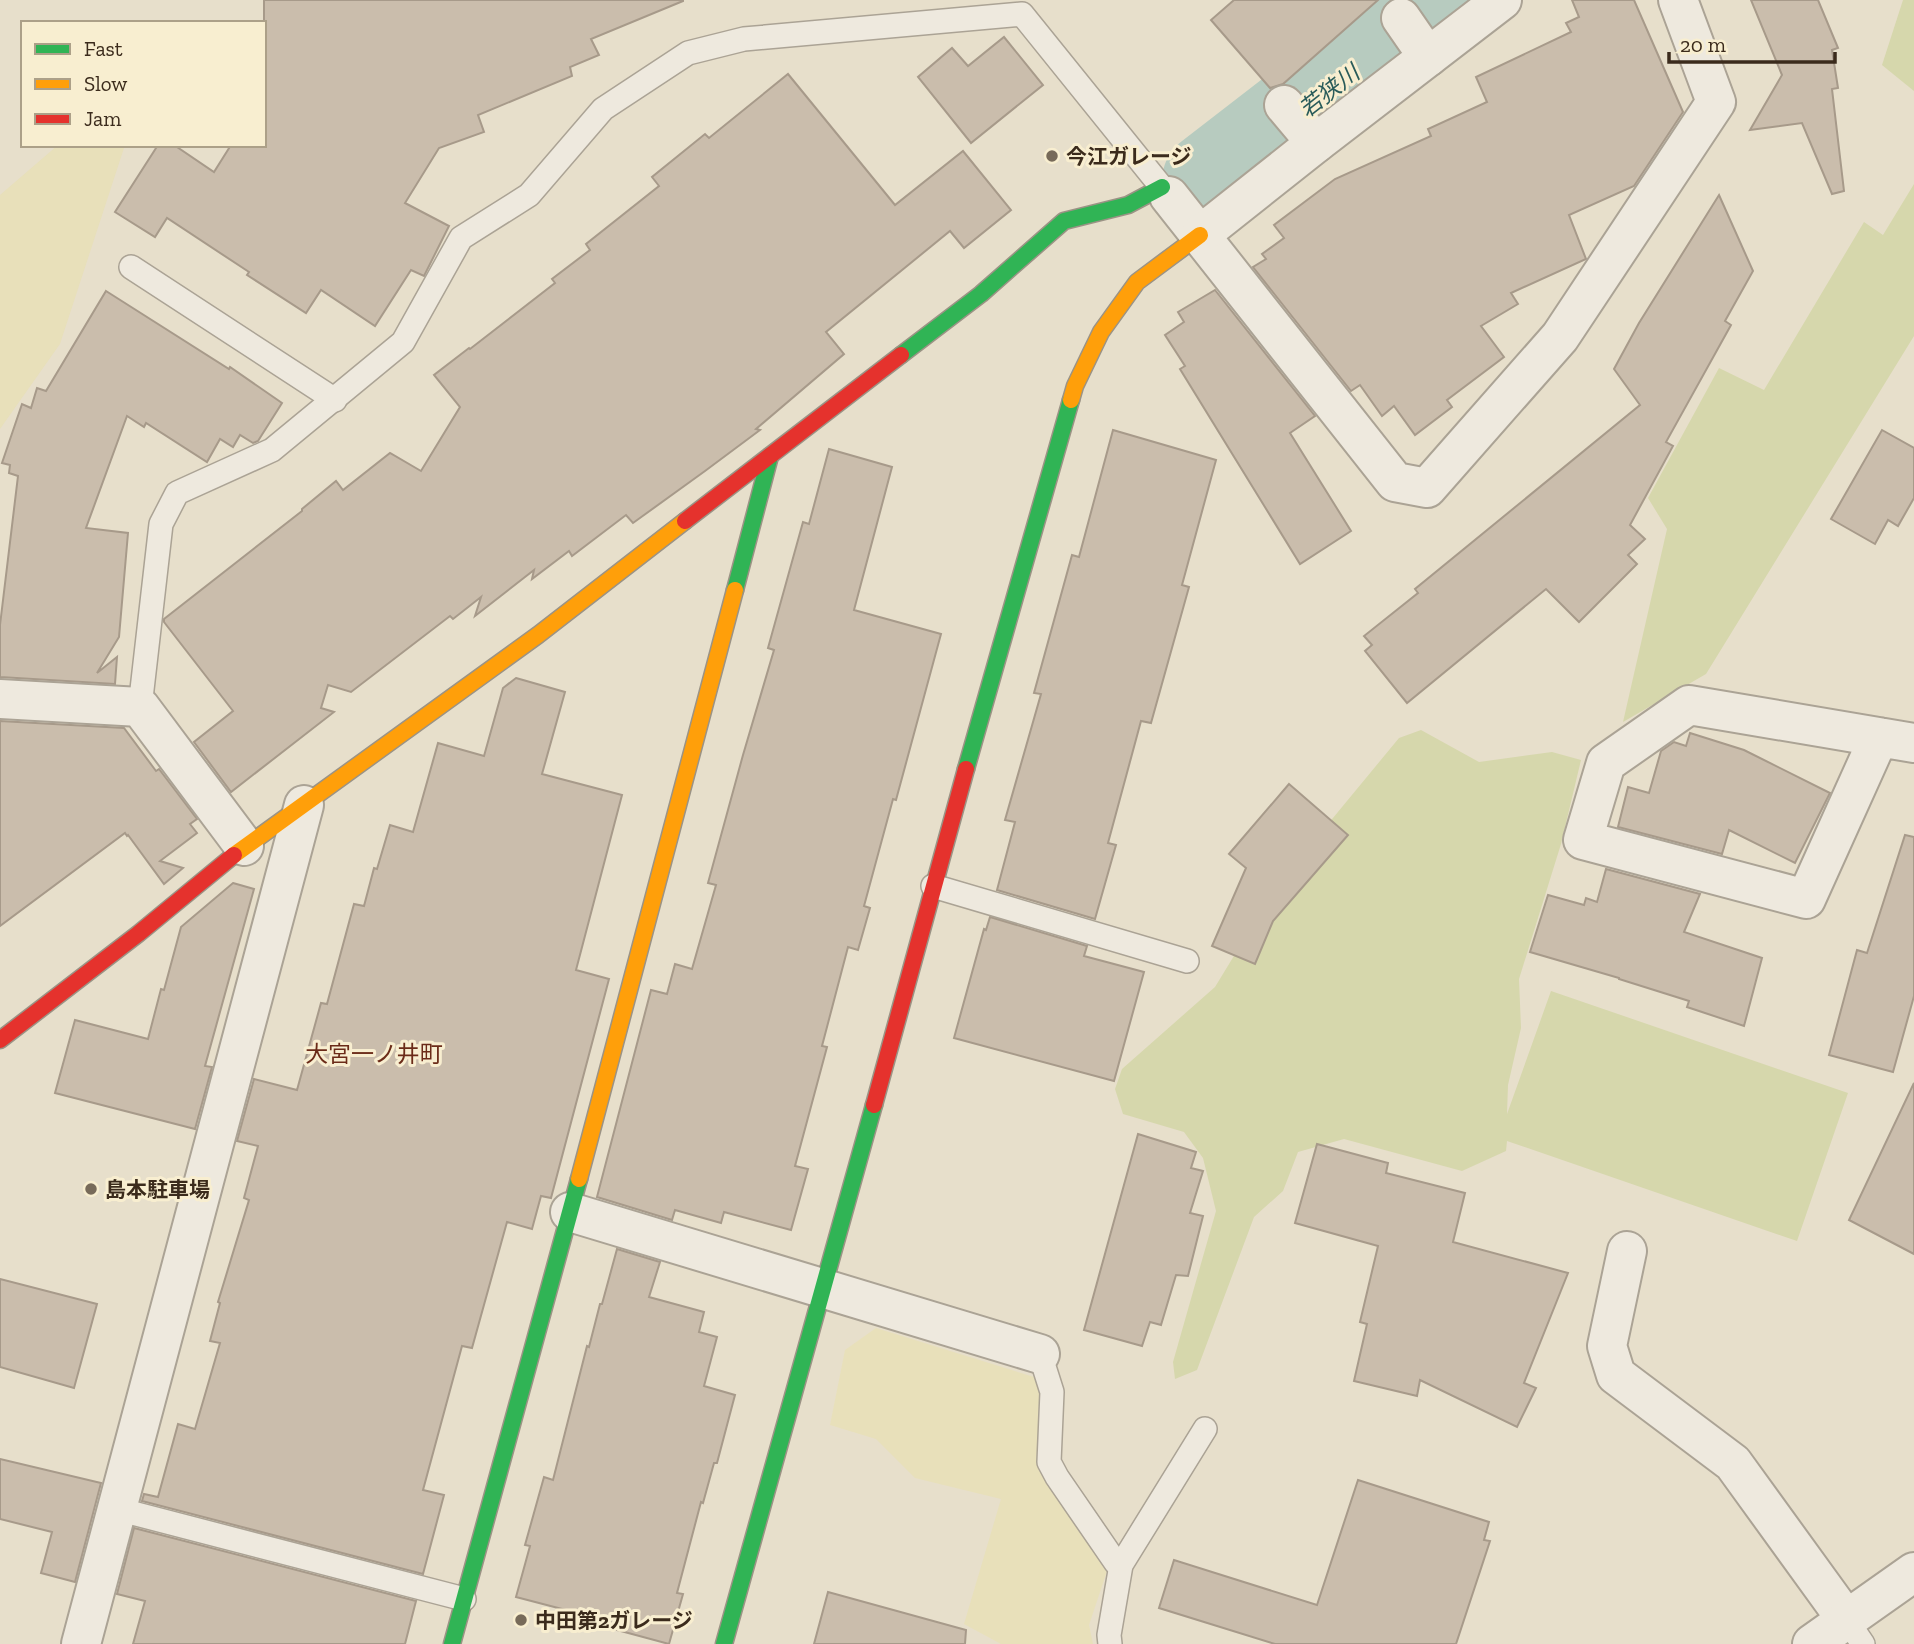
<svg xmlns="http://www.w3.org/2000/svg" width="1914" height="1644" font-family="'Zilla Slab','Noto Sans JP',serif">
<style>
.farmland{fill:#e8e0ba}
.green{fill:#d6d7ac}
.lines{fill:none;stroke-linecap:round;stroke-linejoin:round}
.river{stroke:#b7cbbf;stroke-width:100}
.building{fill:#cabdac;stroke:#a79a8a;stroke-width:2}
.lane-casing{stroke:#aba395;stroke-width:26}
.street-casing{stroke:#aba395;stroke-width:42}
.fast-casing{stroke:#9b9385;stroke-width:19}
.slow-casing{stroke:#9b9385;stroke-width:19}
.jam-casing{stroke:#9b9385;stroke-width:19}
.lane{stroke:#eee9de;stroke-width:23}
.street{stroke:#eee9de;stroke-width:38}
.fast{stroke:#30b455;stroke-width:16}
.slow{stroke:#ff9f0a;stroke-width:16}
.jam{stroke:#e5322d;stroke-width:16}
.poi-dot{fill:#776a59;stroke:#f8eed0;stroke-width:2.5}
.labels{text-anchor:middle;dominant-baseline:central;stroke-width:6;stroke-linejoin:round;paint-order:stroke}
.poi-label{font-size:21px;font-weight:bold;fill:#3b2b1c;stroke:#f8eed0;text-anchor:start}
.water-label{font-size:23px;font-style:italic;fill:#2a5c5a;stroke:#f8eed0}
.neighbourhood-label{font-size:23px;fill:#6b2b18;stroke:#f8eed0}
</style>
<rect width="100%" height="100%" fill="#e7dfcb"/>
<!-- farmland -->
<g class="farmland">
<polygon points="58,145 125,145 60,344 0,429 0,195"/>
<polygon points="876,1328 1034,1377 1044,1398 1039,1462 1108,1568 1089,1625 1093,1644 1001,1644 964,1624 1001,1499 915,1478 876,1439 830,1425 845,1350"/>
</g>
<!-- green -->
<g class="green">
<polygon points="1903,0 1914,0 1914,91 1882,65"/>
<polygon points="1914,184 1914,336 1706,674 1623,722 1667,529 1648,498 1719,368 1764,390 1864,222 1883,235"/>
<polygon points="1421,730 1479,762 1552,752 1581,760 1561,844 1519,979 1521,1028 1508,1085 1507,1114 1551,991 1848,1093 1797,1241 1507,1141 1506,1151 1462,1171 1344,1139 1298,1152 1283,1191 1254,1217 1197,1370 1175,1379 1173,1362 1216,1211 1203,1158 1184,1132 1123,1114 1115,1089 1122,1069 1215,987 1276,887 1399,738"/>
</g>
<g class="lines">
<!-- river -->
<polyline class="river" points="1212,181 1446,0"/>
</g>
<!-- building -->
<g class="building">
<polygon points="264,0 683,0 683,1 591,39 599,55 570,67 572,76 478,115 484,132 439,148 405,203 449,226 424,276 411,270 375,326 321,290 306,313 247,275 249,272 167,218 155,237 115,212 158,145 174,145 214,172 231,145 264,145"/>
<polygon points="1234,0 1378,0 1283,84 1270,88 1211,20"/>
<polygon points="1572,0 1634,0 1683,112 1634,186 1569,215 1586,259 1511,293 1518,304 1481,326 1504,357 1447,400 1452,407 1415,435 1394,406 1382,416 1360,385 1351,391 1253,267 1266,259 1262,254 1284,238 1274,225 1335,179 1431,136 1428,129 1487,102 1476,77 1571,32 1566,23 1579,17"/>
<polygon points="1751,0 1818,0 1838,48 1832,50 1838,88 1832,89 1844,191 1832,194 1802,123 1750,130 1782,75"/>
<polygon points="1004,37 1043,85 971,143 918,77 952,48 968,66"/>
<polygon points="788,74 895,205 963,151 1011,210 964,248 950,231 826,332 844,354 756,429 760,430 705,471 633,523 626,515 572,556 569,551 532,579 534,570 475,616 481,597 453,619 450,616 351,692 328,685 321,708 334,712 231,792 194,742 233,711 164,622 164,619 302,511 302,509 336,481 343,490 390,453 421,471 460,407 434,375 469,348 470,349 555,283 552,279 590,250 586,244 659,186 652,177 705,134 709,138"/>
<polygon points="1719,195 1753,271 1725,321 1731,325 1666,442 1673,446 1630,525 1645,539 1628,555 1637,564 1579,622 1546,589 1407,703 1365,651 1372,645 1364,636 1418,593 1415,589 1640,405 1614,369 1639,323"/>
<polygon points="1215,290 1315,416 1290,433 1351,531 1300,564 1180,369 1185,366 1165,335 1184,322 1178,312"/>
<polygon points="106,291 229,369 230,367 282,403 258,441 253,443 240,435 233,447 220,439 207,462 146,423 144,427 127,416 86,528 128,533 119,637 97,673 117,657 115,684 0,677 0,625 18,476 9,473 10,465 2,463 22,404 31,408 37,388 46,391"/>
<polygon points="1113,430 1216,460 1182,585 1189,587 1151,723 1141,721 1108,843 1116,845 1095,919 997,890 1015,822 1005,820 1041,694 1034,693 1072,555 1079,557"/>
<polygon points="1882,430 1914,448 1914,498 1898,526 1888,520 1875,544 1831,519"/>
<polygon points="829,449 892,467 854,610 941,634 896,800 893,799 864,906 870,908 858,950 848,947 822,1046 827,1047 795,1166 808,1169 791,1230 724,1212 721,1223 675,1210 672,1220 597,1197 651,990 667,994 675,964 692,969 716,885 708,883 743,755 774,650 768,648 803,522 809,524"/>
<polygon points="516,678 565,692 542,774 622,795 576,970 609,979 551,1198 541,1196 532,1229 507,1222 472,1348 462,1346 423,1490 444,1495 423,1574 142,1501 144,1494 158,1497 178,1424 195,1429 220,1343 210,1341 220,1303 218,1302 249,1200 244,1198 258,1146 237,1141 254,1079 297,1090 321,1003 327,1004 354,904 364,906 374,868 377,869 390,825 413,832 438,743 484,756 503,688"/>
<polygon points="0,721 124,728 156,771 159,769 197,819 190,824 197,833 160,861 183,868 164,884 128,835 127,836 125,833 0,926"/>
<polygon points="1690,733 1744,750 1830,793 1795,863 1729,830 1722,854 1618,827 1628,787 1649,793 1661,751 1674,742 1686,746"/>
<polygon points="1289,784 1348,835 1273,921 1255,964 1212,946 1246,868 1229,854"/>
<polygon points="1905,835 1914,837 1914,996 1893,1072 1829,1055 1857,950 1867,953"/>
<polygon points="1606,869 1700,894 1684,932 1762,958 1744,1026 1687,1007 1689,1001 1619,979 1619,978 1530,952 1548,895 1584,905 1586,898 1597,902"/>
<polygon points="233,883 254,889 205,1066 212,1067 195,1129 55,1093 75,1020 148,1039 161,989 164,990 181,927"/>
<polygon points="990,917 1087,946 1084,956 1144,972 1114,1081 954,1038 984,929 986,930"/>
<polygon points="1914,1083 1914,1254 1849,1220"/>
<polygon points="1138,1134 1196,1152 1191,1168 1203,1171 1190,1213 1203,1216 1188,1276 1176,1275 1161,1325 1150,1322 1142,1346 1084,1330"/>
<polygon points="1317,1144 1388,1163 1386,1173 1465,1193 1453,1242 1568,1273 1524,1383 1536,1388 1517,1427 1420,1380 1417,1396 1354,1381 1367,1324 1360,1322 1378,1246 1295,1223"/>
<polygon points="617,1249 660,1262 649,1297 704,1312 699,1332 717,1337 704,1386 735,1395 717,1463 714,1463 703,1503 701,1502 677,1593 683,1594 669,1644 606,1627 608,1621 516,1597 530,1546 525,1545 544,1477 553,1480 587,1346 589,1347 600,1304 602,1304"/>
<polygon points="0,1279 97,1304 74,1388 0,1367"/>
<polygon points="0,1459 101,1483 75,1582 41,1573 52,1532 0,1519"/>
<polygon points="1358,1480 1489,1522 1484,1540 1490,1541 1456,1644 1275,1644 1159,1608 1174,1560 1317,1605"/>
<polygon points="134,1528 416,1601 405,1644 133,1644 145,1601 117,1594"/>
<polygon points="828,1592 966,1630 965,1644 814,1644"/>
</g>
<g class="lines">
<!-- lane casing -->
<g class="lane-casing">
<g id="lane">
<polyline points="131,267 335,400"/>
<polyline points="140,707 161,524 177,493 272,450 403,342 461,238 529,195 603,109 688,53 744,39 1022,14 1168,195"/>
<polyline points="933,886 1187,961"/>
<polyline points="1040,1354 1052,1392 1049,1462 1057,1477 1116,1563 1121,1565"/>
<polyline points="117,1509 464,1599"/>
<polyline points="1846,1619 1863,1644"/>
<polyline points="1110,1644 1109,1635 1121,1565 1205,1429"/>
</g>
</g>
<!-- street casing -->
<g class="street-casing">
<g id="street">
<polyline points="1401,18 1428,57"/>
<polyline points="1284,105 1316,143"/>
<polyline points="1169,196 1395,482 1427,488 1560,337 1716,102 1678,0"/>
<polyline points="1200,235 1316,143 1502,0"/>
<polyline points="0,699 140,707 244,846"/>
<polyline points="1879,737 1806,899 1583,840 1606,763 1689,705 1914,743"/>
<polyline points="570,1212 1040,1354"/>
<polyline points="1627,1251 1607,1346 1616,1375 1733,1463 1846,1619"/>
<polyline points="81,1644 304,805"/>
<polyline points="1812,1644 1914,1572"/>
</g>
</g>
<!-- fast casing -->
<g class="fast-casing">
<g id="fast">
<polyline points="901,355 981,294 1064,221 1128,205 1162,187"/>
<polyline points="735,590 770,456"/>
<polyline points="966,769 1071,400"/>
<polyline points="452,1644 579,1179"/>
<polyline points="724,1644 874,1105"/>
</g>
</g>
<!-- slow casing -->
<g class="slow-casing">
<g id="slow">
<polyline points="1071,400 1075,386 1101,332 1137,282 1200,235"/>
<polyline points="234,855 538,635 685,521"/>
<polyline points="579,1179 735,590"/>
</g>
</g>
<!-- jam casing -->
<g class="jam-casing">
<g id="jam">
<polyline points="685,521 901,355"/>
<polyline points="0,1040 138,934 234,855"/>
<polyline points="874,1105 966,769"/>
</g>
</g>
<!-- lane -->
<use href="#lane" class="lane"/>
<!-- street -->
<use href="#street" class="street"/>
<!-- fast -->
<use href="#fast" class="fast"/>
<!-- slow -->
<use href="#slow" class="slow"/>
<!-- jam -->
<use href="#jam" class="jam"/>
</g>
<!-- markers -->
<g class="poi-dot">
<circle cx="1052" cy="156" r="7"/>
<circle cx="91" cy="1189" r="7"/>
<circle cx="521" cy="1620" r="7"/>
</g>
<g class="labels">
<!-- poi labels -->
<g class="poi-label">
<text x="1066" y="156">今江ガレージ</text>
<text x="105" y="1189">島本駐車場</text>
<text x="535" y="1620">中田第2ガレージ</text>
</g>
<!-- water labels -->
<g class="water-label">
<text transform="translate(1329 91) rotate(-38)">若狭川</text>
</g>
<!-- neighbourhood labels -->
<g class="neighbourhood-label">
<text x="374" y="1054">大宮一ノ井町</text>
</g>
</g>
<!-- legend -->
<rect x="21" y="21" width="245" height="126" fill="#f8eed0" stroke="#aca088" stroke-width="2"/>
<rect x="35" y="44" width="35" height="10" fill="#30b455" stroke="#aca088" stroke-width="2"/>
<text x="84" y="56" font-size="21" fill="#3b2b1c">Fast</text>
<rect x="35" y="79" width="35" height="10" fill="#ff9f0a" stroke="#aca088" stroke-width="2"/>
<text x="84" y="91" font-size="21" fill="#3b2b1c">Slow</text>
<rect x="35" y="114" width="35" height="10" fill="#e5322d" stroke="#aca088" stroke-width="2"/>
<text x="84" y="126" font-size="21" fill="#3b2b1c">Jam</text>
<!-- scale -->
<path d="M1669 52v10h166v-10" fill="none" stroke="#3b2b1c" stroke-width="3.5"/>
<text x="1680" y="52" font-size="21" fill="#3b2b1c" stroke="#f8eed0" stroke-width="5" paint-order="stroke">20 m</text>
</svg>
